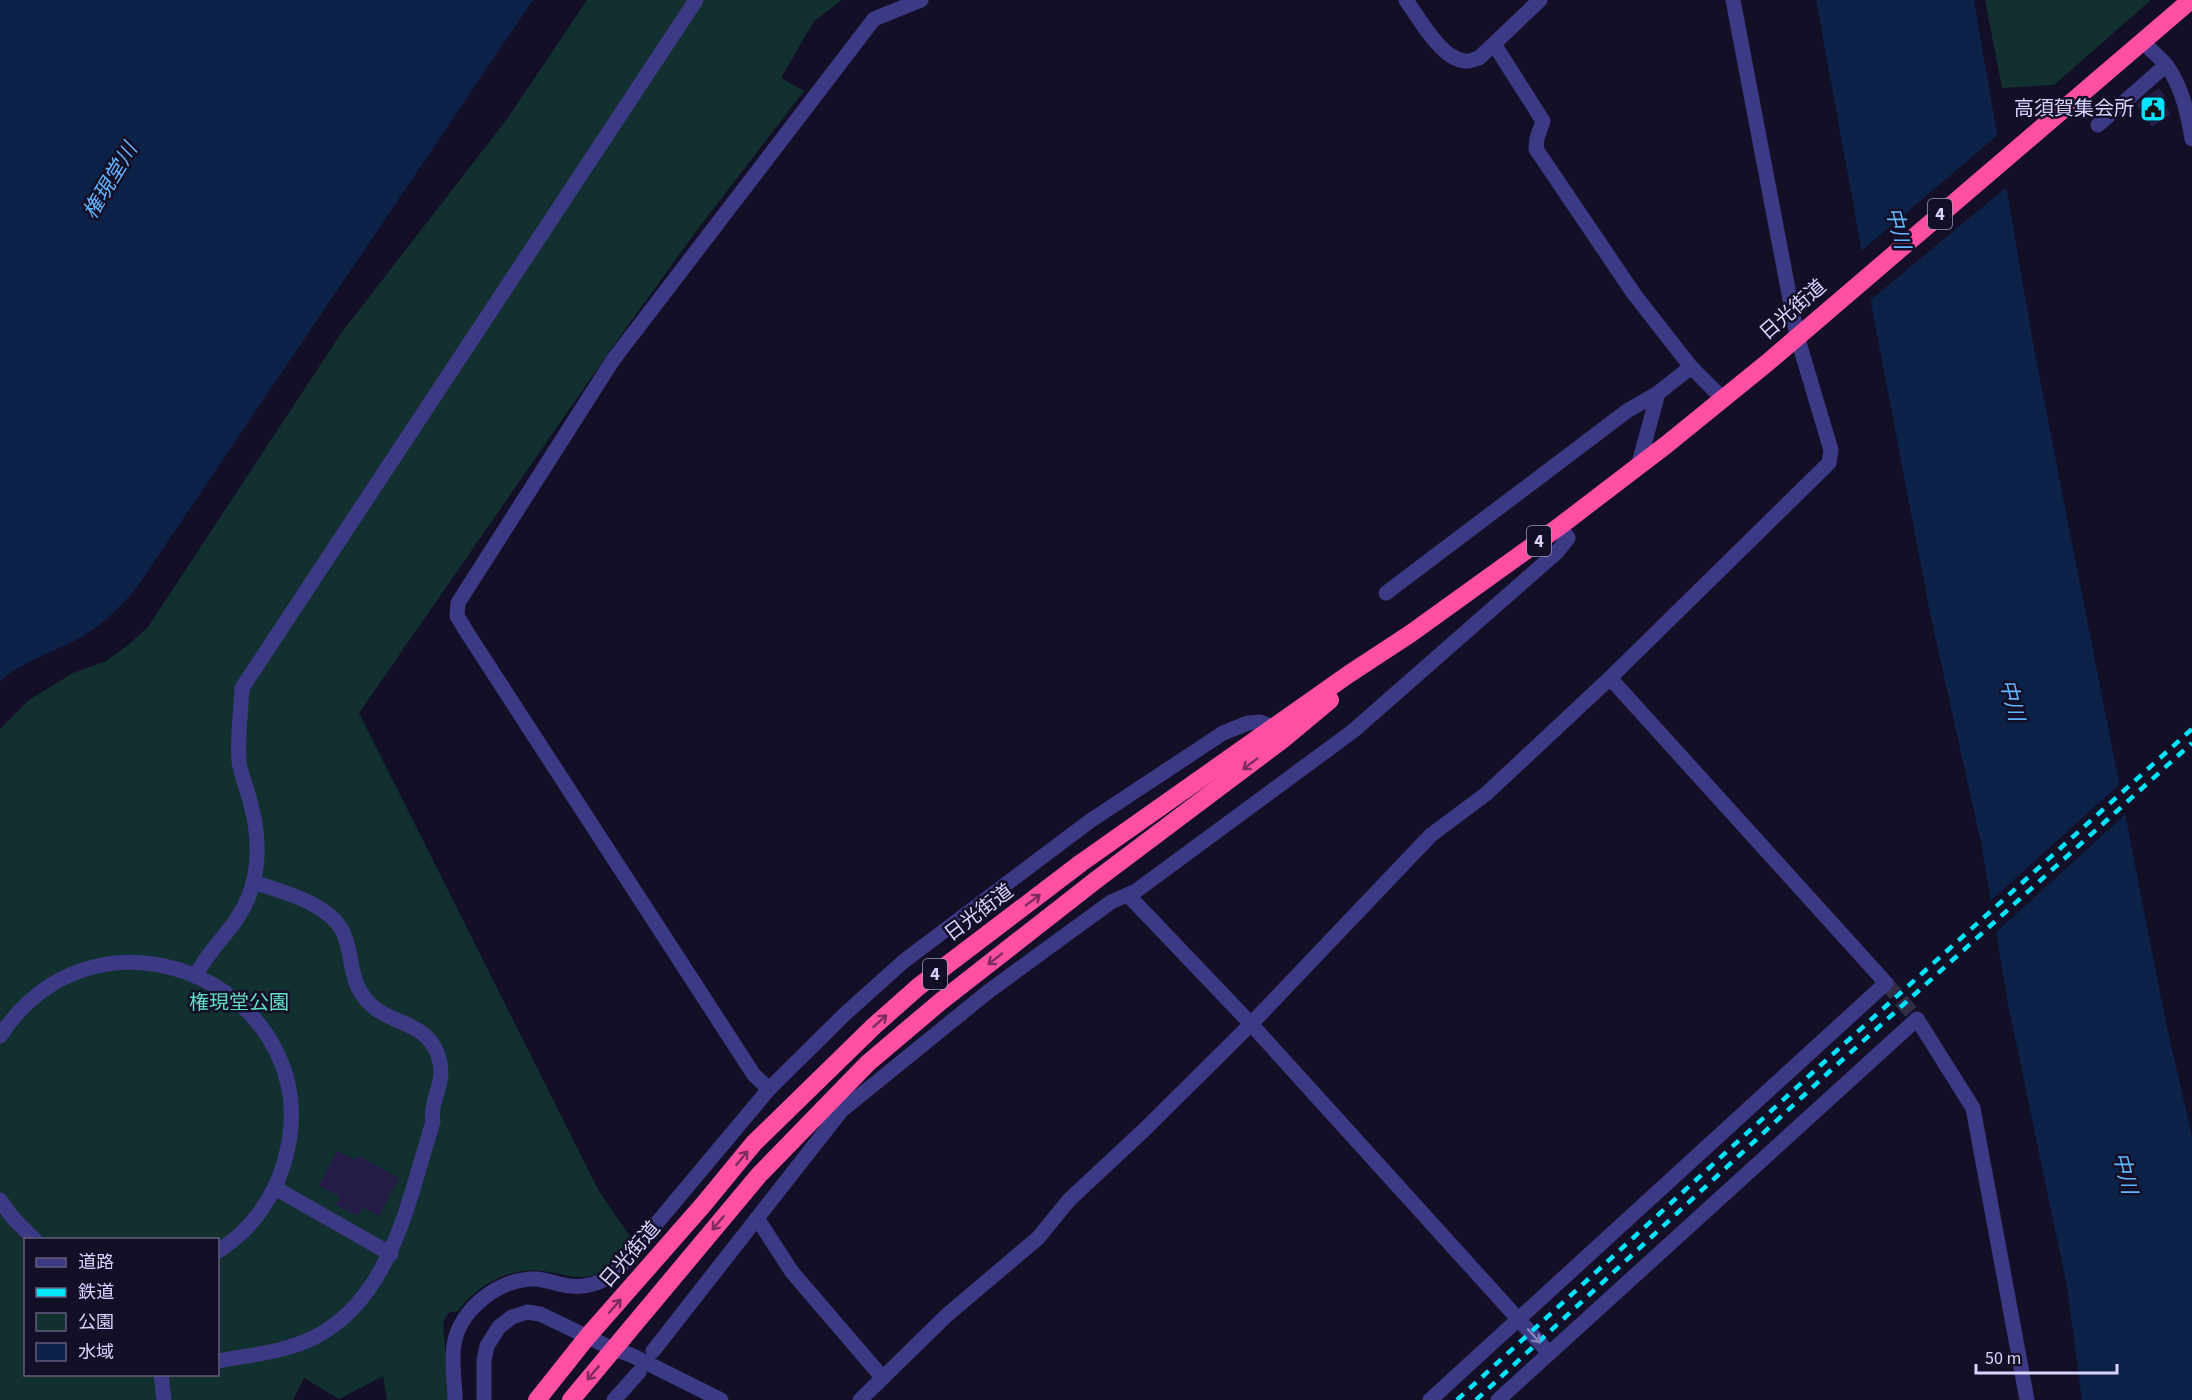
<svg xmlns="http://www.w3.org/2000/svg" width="2192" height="1400" font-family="'Source Sans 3','Noto Sans JP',sans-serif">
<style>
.green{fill:#12302f;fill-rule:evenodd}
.water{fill:#0c2248}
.pier{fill:#130f26}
.building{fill:#241b47}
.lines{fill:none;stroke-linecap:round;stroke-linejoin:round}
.minor-tunnel{stroke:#312d47;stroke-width:15;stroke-dasharray:15 8;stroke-linecap:butt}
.minor{stroke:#3d3a85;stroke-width:15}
.highway{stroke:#ff4fa3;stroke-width:18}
.rail{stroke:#00e5ff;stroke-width:4.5;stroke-dasharray:9 8;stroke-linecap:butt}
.oneway{stroke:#7d2c5e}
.oneway2{stroke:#837fbc}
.labels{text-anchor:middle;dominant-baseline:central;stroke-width:5;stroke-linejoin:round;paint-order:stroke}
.shield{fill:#130f26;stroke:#9e99be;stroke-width:1.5}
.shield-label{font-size:18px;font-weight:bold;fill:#d9d4ff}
.poi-label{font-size:20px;fill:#d9d4ff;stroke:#130f26;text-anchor:end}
.street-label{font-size:20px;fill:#d9d4ff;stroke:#130f26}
.park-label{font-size:20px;fill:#5fe0c0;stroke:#130f26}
.water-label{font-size:21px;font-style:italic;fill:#62b6ff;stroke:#130f26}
</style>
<rect width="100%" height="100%" fill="#130f26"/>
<!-- green -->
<g class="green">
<path d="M587,0H842L814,21L781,78L804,91L697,230L609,352L359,713L599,1191L631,1238C620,1251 611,1267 596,1274C580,1281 566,1275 550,1272C513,1265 480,1282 458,1311L448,1313L443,1323L450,1400H387L383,1376L339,1399L304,1378L293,1400H0V729L29,700L73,673L106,661L128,645L148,627L342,332L507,119ZM26,1240H218V1374H26Z"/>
<polygon points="1985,0 2151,0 2054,85 2002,88"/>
</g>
<!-- water -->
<g class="water">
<path d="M0,0H533L135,590C117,610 99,628 74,641C49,654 22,662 0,681Z"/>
<polygon points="1816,0 1974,0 2035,354 2166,1023 2192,1136 2192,1400 2082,1400 2067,1287 2009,1009 1981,843 1930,613 1876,329"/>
</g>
<!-- pier -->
<g class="pier">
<polygon points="2000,133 2009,185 1868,302 1859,253"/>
<polygon points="2123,781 2128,812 1993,935 1988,903"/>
</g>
<!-- building -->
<g class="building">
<polygon points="2159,88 2165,97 2161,99 2171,114 2152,127 2136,104"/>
<polygon points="337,1151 356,1160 358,1156 399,1178 379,1216 362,1207 357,1216 336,1205 340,1196 319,1186"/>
</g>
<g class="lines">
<!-- minor-tunnel -->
<polyline class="minor-tunnel" points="1886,983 1917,1019"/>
<!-- minor -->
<g class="minor">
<path d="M1406,0C1419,18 1441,59 1465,61C1469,62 1475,59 1479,58L1540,0"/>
<path d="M2143,42C2150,50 2160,57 2167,66C2182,87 2188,114 2192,139"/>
<polyline points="1494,44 1543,121 1537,138 1536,149 1634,294 1691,367"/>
<polyline points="2098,125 2166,65"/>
<polyline points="1638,467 1658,393 1691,367 1723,399"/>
<polyline points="1386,593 1627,411 1658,393"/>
<polyline points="1128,895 1251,1024 1549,1353"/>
<path d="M196,975C211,945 236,929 249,896C260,868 259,834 251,805C248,791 241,776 239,761C237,739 241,711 242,688L696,0"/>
<path d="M0,1036C103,880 338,995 283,1166C272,1201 249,1232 218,1251"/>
<polyline points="769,1089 754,1075 468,634 457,616 458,603 613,360 874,19 921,0"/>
<polyline points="841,1111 989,991 1111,902 1136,891 1353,731 1557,552 1568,538 1560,526"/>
<polyline points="275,1188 391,1254"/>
<polyline points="0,1200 13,1218 35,1240"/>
<polyline points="757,1218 792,1272 882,1377"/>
<polyline points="653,1351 841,1111 836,1103"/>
<path d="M218,1361C250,1355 286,1352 315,1337C393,1297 409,1196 433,1122C429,1098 448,1083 438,1055C426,1021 391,1025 370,1004C349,983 354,962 345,937C334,904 282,892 253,882"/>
<polyline points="161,1374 164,1400"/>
<path d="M455,1400C455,1382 451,1362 454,1345C459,1309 501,1277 537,1279C545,1280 552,1282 559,1284C580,1290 598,1285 615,1273L769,1089L846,1013L904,961L1090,821L1223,733L1248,723L1260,722L1273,727L1278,735"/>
<polyline points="484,1400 484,1361 487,1346 499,1327 512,1317 527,1312 540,1314 613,1349 631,1355 721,1400"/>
<polyline points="614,1400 639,1372"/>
<polyline points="860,1400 947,1315 1038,1238 1069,1200 1144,1130 1251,1024 1431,835 1486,794 1610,678 1829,463 1831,450 1797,336 1733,0"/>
<polyline points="1430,1400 1886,983 1610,678"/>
<polyline points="1498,1400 1917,1019 1973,1108 2027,1400"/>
</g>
<!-- highway -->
<g class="highway">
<polyline points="537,1400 588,1336 703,1205 754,1143 874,1026 918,987 1081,863 1349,674 1410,634 1560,526 1666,445 1767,363 2191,0"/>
<polyline points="571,1400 759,1175 868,1063 940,1002 1096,880 1282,740 1330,700"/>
</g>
<!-- rail -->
<g class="rail">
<polyline points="1457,1400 1822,1064 2192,729"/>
<polyline points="1476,1400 1829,1072 2192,743"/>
</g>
</g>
<!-- one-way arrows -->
<defs><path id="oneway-shaft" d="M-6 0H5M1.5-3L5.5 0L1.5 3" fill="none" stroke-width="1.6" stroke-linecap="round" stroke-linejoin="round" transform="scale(1.5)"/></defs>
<g class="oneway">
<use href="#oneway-shaft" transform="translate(1250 764) rotate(143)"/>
<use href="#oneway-shaft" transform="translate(1033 900) rotate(-37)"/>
<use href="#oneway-shaft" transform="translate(995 959) rotate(142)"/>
<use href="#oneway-shaft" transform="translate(880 1021) rotate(-42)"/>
<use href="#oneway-shaft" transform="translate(742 1158) rotate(-51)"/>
<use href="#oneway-shaft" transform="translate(718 1223) rotate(130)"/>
<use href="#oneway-shaft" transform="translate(615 1306) rotate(-49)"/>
<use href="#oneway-shaft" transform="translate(593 1373) rotate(130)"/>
</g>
<use class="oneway2" href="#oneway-shaft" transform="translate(1534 1336) rotate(48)"/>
<!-- icons -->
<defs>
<g id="civic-square" transform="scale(1.35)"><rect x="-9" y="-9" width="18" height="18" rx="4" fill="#00e5ff" stroke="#130f26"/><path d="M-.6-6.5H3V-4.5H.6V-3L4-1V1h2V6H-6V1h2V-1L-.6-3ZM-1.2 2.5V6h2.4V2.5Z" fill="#111"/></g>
</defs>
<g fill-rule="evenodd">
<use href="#civic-square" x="2153" y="109"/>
</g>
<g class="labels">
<!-- shield labels -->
<g class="shield">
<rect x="1928" y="199" width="24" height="30" rx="4.5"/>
<rect x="1527" y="526" width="24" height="30" rx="4.5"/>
<rect x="923" y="959" width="24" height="30" rx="4.5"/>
</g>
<g class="shield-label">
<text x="1940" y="214">4</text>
<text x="1539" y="541">4</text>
<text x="935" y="974">4</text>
</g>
<!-- poi labels -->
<g class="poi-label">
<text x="2134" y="109">高須賀集会所</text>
</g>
<!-- street labels -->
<g class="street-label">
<text transform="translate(1793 310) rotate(-41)">日光街道</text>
<text transform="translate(979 913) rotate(-37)">日光街道</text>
<text transform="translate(630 1255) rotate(-49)">日光街道</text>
</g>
<!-- park labels -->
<g class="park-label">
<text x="239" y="1003">権現堂公園</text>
</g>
<!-- water labels -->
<g class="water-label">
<text transform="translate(110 181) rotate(-59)">権現堂川</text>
<text transform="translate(1898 228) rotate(76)">中川</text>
<text transform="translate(2012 700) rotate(76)">中川</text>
<text transform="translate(2125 1173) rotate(76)">中川</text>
</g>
</g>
<!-- legend -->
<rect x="24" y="1238" width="195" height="138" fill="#130f26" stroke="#625e7d" stroke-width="1.5"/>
<rect x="36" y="1258" width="30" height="9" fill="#3d3a85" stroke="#625e7d" stroke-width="1.5"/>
<text x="78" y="1268" font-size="18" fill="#d9d4ff">道路</text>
<rect x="36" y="1288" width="30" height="9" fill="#00e5ff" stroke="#625e7d" stroke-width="1.5"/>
<text x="78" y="1298" font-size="18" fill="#d9d4ff">鉄道</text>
<rect x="36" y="1313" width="30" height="18" fill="#12302f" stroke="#625e7d" stroke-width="1.5"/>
<text x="78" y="1328" font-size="18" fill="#d9d4ff">公園</text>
<rect x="36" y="1343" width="30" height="18" fill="#0c2248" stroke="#625e7d" stroke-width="1.5"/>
<text x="78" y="1358" font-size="18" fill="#d9d4ff">水域</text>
<!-- scale -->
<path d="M1976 1364v9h141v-9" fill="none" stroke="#d9d4ff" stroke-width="3"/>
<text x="1985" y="1364" font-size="18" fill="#d9d4ff" stroke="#130f26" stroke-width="4.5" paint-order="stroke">50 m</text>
</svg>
